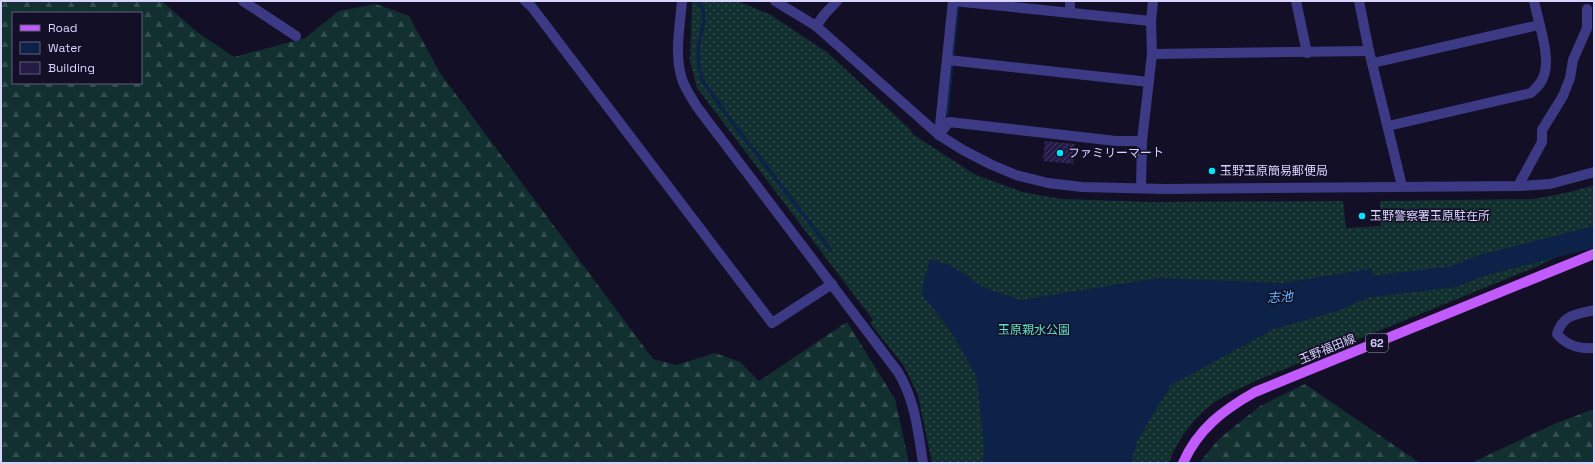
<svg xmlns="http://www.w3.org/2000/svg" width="1595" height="464" font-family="'Space Grotesk','Noto Sans JP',sans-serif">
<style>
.grass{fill:url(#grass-dots)}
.forest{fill:url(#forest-firs);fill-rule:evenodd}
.water{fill:#0c2248}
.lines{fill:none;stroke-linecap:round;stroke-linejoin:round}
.stream{stroke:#0c2248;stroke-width:3.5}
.river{stroke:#0c2248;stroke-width:21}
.building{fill:url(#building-hatch)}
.minor{stroke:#3d3a85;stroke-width:10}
.tertiary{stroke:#3d3a85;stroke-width:10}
.primary{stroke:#c25bff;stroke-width:10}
.poi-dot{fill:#00e5ff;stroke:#130f26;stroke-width:1.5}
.labels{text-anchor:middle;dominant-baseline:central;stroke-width:3;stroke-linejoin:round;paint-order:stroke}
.shield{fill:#130f26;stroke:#9e99be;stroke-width:1}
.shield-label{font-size:11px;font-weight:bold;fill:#d9d4ff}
.poi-label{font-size:12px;fill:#d9d4ff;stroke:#130f26;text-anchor:start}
.park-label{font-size:12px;fill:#5fe0c0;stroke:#130f26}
.street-label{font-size:12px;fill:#d9d4ff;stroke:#130f26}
.water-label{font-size:13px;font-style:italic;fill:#62b6ff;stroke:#130f26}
</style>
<defs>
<pattern id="grass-dots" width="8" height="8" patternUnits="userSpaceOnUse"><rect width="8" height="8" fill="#12302f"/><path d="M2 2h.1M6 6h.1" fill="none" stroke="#344d4e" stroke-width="1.8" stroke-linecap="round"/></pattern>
<pattern id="forest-firs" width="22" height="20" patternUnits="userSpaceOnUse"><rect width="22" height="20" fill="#12302f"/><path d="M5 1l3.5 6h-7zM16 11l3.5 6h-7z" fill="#344d4e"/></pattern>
<pattern id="building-hatch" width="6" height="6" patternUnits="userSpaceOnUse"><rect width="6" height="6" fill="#241b47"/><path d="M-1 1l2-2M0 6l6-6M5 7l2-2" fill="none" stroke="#433b63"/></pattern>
</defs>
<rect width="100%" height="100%" fill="#130f26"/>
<!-- grass -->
<path class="grass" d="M694,1H738L771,15L828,53L912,131L911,133L974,174L1022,192L1062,199L1151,202L1343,201L1346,228L1381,226L1380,201L1534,199L1570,192L1594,185V241L1584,243L1536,267L1253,382C1242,388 1230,392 1220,399C1198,412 1177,439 1169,463H932L918,395L904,366L870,323L873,320L697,88L690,61L692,3Z"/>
<!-- forest -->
<g class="forest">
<path d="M1,1H162L197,32L234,57L305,38L339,11L376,4L409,16L440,73L653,359L676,365L715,353L740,362L759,381L847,322L895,399L909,463H1ZM13,13H141V83H13Z"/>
<polygon points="1305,384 1420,463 1199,463 1219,439 1260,406"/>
<polygon points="1594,409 1594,463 1471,463 1554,424"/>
</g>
<!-- water -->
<polygon class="water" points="930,260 950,265 985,288 1020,300 1159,278 1282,283 1371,269 1379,292 1340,310 1274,329 1171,385 1137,441 1131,463 983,463 984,449 977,377 950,330 921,293"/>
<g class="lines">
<!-- stream -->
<g class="stream">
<polyline points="697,1 703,9 704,21 698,47 699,67 702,80 732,122 830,249"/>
<polyline points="947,114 958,2"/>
</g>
<!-- river -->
<polyline class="river" points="1349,289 1452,277 1483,265 1594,237"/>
</g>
<!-- building -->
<polygon class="building" points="1045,141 1075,144 1073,164 1043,161"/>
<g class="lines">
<!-- minor -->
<g class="minor">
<polyline points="243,1 296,36"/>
<polyline points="525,1 531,6 772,323 832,284"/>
<polyline points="953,1 1151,21"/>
<polyline points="1296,1 1307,53"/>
<polyline points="1359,1 1369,51 1402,186"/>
<polyline points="1070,13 1070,1"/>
<polyline points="816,26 824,15 837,1"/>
<polyline points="1152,54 1369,51"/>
<polyline points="948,60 1149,82"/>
<polyline points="1373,63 1539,25"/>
<path d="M1388,126L1531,93C1537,87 1542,83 1544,75C1551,57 1538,21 1534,1"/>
<polyline points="939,135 949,122 1116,141 1142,141"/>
<polyline points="939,135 953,1"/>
<polyline points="1518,186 1542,142 1542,130 1563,96 1570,78 1573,60 1587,28 1587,9"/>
<polyline points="1141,188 1142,141 1152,54 1151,21 1153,1"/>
<path d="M1594,310C1576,315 1563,314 1557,334C1567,346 1579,349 1594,348"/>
</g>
<!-- tertiary -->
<g class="tertiary">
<path d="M682,1C680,26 674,55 682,79C685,89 692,98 697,107L898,372C915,400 918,431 923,463"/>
<polyline points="775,1 816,26 939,135 963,150 990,164 1016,175 1048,183 1082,187 1165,189 1522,186 1550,184 1594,172"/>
</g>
<!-- primary -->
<path class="primary" d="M1183,463C1198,429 1223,410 1255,392L1594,254"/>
</g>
<!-- markers -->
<g class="poi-dot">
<circle cx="1060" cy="153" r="4"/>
<circle cx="1212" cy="171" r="4"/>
<circle cx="1362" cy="216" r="4"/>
</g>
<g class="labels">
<!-- shield labels -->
<rect class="shield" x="1366" y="334" width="22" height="18" rx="3"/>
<g class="shield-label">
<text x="1377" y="343">62</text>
</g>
<!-- poi labels -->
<g class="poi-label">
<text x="1068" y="153">ファミリーマート</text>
<text x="1220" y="171">玉野玉原簡易郵便局</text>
<text x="1370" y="216">玉野警察署玉原駐在所</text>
</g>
<!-- park labels -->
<g class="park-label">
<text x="1034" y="330">玉原親水公園</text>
</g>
<!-- street labels -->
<g class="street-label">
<text transform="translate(1327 349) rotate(-22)">玉野福田線</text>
</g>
<!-- water labels -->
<g class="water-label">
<text transform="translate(1280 297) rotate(-4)">志池</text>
</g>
</g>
<!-- border -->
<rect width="1595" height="464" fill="none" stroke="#d9d4ff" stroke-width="4"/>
<!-- legend -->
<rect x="12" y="12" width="130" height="72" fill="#130f26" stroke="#625e7d"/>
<rect x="20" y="25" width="20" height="6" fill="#c25bff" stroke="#625e7d"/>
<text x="48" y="32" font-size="12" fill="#d9d4ff">Road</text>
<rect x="20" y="42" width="20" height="12" fill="#0c2248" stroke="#625e7d"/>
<text x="48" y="52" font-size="12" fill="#d9d4ff">Water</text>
<rect x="20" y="62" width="20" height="12" fill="#241b47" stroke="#625e7d"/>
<text x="48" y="72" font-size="12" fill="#d9d4ff">Building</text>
</svg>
